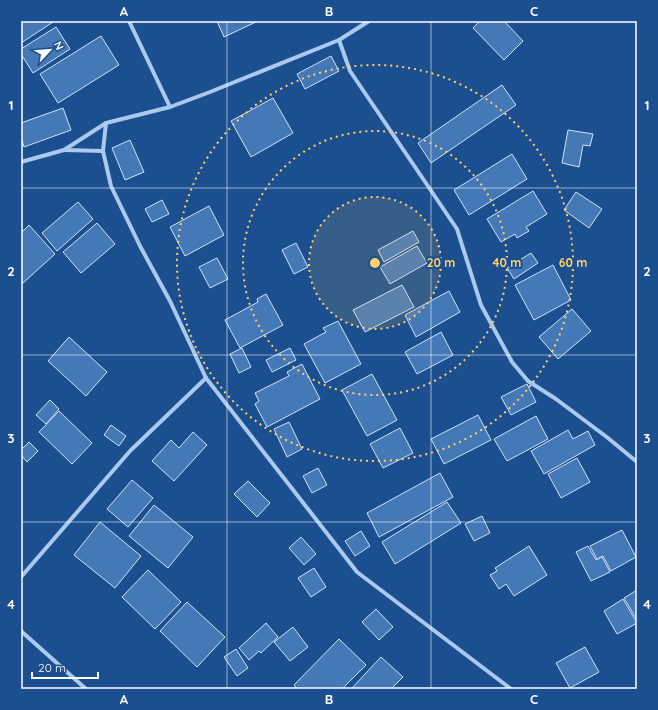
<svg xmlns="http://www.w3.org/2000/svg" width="658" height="710" font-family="Quicksand,sans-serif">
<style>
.building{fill:#4478b7;stroke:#cfe3fa}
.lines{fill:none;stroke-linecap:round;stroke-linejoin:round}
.street{stroke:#a9c9ee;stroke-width:4}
.grid{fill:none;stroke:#fff;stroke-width:1;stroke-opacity:0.55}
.ring{fill:none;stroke:#ffd166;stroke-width:2;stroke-dasharray:2 4}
.centre{fill:#ffd166;stroke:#1b4f8f;stroke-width:2}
.ring-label{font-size:12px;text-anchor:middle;font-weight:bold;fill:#ffd166;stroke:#1b4f8f;stroke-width:4;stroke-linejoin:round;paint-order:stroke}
.neatline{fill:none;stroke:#fff;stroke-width:1.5}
.grid-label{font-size:13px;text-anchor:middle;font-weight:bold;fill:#fff}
</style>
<rect width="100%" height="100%" fill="#1b4f8f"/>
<!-- building -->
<g class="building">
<polygon points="21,21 52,21 53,22 21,43"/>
<polygon points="217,21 258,21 224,37"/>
<polygon points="480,21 504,21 523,41 504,60 473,28"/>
<polygon points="56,27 70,49 33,73 21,54 21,49"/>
<polygon points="101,36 119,65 58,103 40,74"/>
<polygon points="331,56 339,71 305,89 297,74"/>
<polygon points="502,85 516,105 431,163 418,143"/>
<polygon points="273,98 293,133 251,157 231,121"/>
<polygon points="63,108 71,130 24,147 21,137 21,123"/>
<polygon points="568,130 593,134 590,146 583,145 579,167 562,163"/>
<polygon points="130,140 144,172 125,180 112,148"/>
<polygon points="512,154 527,179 469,215 454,190"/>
<polygon points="533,191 547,214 526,227 529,231 517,238 515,234 501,242 487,219"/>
<polygon points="576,192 602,209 589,228 564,210"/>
<polygon points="162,200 169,214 152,222 145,209"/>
<polygon points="78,202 93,219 57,251 42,233"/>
<polygon points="209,206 224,235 185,256 170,227"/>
<polygon points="97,223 115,244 81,273 63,252"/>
<polygon points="29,225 55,254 23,283 21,280 21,233"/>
<polygon points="413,231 419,242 384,262 378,250"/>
<polygon points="296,243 308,267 294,274 282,250"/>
<polygon points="417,246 427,263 390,284 380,267"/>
<polygon points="531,253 538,263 514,279 507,268"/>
<polygon points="217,258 228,279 210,288 199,267"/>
<polygon points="553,265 571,300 534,320 515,285"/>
<polygon points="402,285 414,307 365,332 353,310"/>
<polygon points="449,291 460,312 416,337 405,315"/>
<polygon points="266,294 283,325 240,348 225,320 258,302 257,299"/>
<polygon points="572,309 591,331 558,359 539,337"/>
<polygon points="338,321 361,364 325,383 304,344 326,332 323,328"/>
<polygon points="441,332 453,355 417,374 405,352"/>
<polygon points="69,337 107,372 86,396 48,361"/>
<polygon points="242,348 251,367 239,373 230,354"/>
<polygon points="290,348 296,360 272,372 266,360"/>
<polygon points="302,364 320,399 267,427 255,404 259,401 255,393 289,376 287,372"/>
<polygon points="372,374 397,420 367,436 342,390"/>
<polygon points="527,384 536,402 511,415 501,397"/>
<polygon points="50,400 59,409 46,424 36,415"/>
<polygon points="59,411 92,443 72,464 39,432"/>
<polygon points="478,415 491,440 444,464 431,439"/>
<polygon points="536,416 548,439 507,461 494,439"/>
<polygon points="289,422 302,449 287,457 274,429"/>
<polygon points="111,425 126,436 119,446 104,435"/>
<polygon points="400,428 413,453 383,468 370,444"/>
<polygon points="568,430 573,439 588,431 595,445 544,474 531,451"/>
<polygon points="193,432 207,445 174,481 152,461 171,440 179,448"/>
<polygon points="29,442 38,451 27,462 21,455 21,450"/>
<polygon points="577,458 590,482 561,498 548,474"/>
<polygon points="318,468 327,485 312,493 303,476"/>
<polygon points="440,473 453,497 379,537 367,513"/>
<polygon points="132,480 153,498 128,527 107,509"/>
<polygon points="248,481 270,503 257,517 234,494"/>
<polygon points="447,502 461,523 395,564 382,542"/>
<polygon points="154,505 193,537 168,568 129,536"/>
<polygon points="482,516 490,533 474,541 465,524"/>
<polygon points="100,522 141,556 115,588 74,555"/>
<polygon points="622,530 636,557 611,571 603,556 597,559 590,546"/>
<polygon points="361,531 370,546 355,556 345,541"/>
<polygon points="301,537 316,554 304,565 289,548"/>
<polygon points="529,546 547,575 514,596 506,584 499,589 490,575 497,571 495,568"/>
<polygon points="588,546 596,560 602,557 610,572 591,581 576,552"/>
<polygon points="314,568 326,587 311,597 298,578"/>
<polygon points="148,570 181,602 155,629 122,597"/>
<polygon points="637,590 637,620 624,598"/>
<polygon points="623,599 637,623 617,634 604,611"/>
<polygon points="187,602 225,637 197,667 160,631"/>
<polygon points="376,609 393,627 379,640 362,622"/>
<polygon points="266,623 278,637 261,653 259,651 249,660 239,648"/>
<polygon points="293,627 308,647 290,661 274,642"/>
<polygon points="339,639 366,665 342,689 297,689 294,685"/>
<polygon points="585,647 599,672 570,688 556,663"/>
<polygon points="236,649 248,668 237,676 224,657"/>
<polygon points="381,657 403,677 391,689 351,689"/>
</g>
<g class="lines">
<!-- street -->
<g class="street">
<polyline points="129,21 170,107"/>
<polyline points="339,40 350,71 457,229 481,305 512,362 528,381 556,399 608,438 637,462"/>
<polyline points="106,123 103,151 111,186 140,246 170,301 206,378 357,572 511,689"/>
<polyline points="64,150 103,151"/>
<polyline points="21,162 64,150 106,123 170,107 210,92 339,40 369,21"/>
<polyline points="21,577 130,451 206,378"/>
<polyline points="21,631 86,689"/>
</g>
</g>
<!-- grid -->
<path class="grid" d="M227,21V689M431,21V689M21,188H637M21,355H637M21,522H637"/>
<!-- distance rings -->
<circle cx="375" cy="263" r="66" fill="#ffd166" fill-opacity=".12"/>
<g class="ring">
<circle cx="375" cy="263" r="66"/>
<circle cx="375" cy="263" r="132"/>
<circle cx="375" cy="263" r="198"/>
</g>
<circle cx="375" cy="263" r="6" class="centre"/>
<g class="ring-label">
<text x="441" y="267">20 m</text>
<text x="507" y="267">40 m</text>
<text x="573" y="267">60 m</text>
</g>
<!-- border -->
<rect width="658" height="710" fill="none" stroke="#1b4f8f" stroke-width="44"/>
<!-- north arrow -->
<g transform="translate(50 50) rotate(64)" stroke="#1b4f8f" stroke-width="3" paint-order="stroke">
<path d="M0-3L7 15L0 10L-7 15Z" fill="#ffffff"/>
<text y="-6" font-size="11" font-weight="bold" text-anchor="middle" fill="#ffffff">N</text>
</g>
<!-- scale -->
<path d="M32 672v6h66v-6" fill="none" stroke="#ffffff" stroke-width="2"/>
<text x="38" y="672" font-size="12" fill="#ffffff" stroke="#1b4f8f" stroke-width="3" paint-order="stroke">20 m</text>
<rect x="22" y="22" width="614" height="666" class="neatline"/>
<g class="grid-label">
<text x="124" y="16">A</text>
<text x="329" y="16">B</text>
<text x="534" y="16">C</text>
<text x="11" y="110">1</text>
<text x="647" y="110">1</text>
<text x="11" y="276">2</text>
<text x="647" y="276">2</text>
<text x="11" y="443">3</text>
<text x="647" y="443">3</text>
<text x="11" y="609">4</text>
<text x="647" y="609">4</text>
<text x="124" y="704">A</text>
<text x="329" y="704">B</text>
<text x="534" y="704">C</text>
</g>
</svg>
